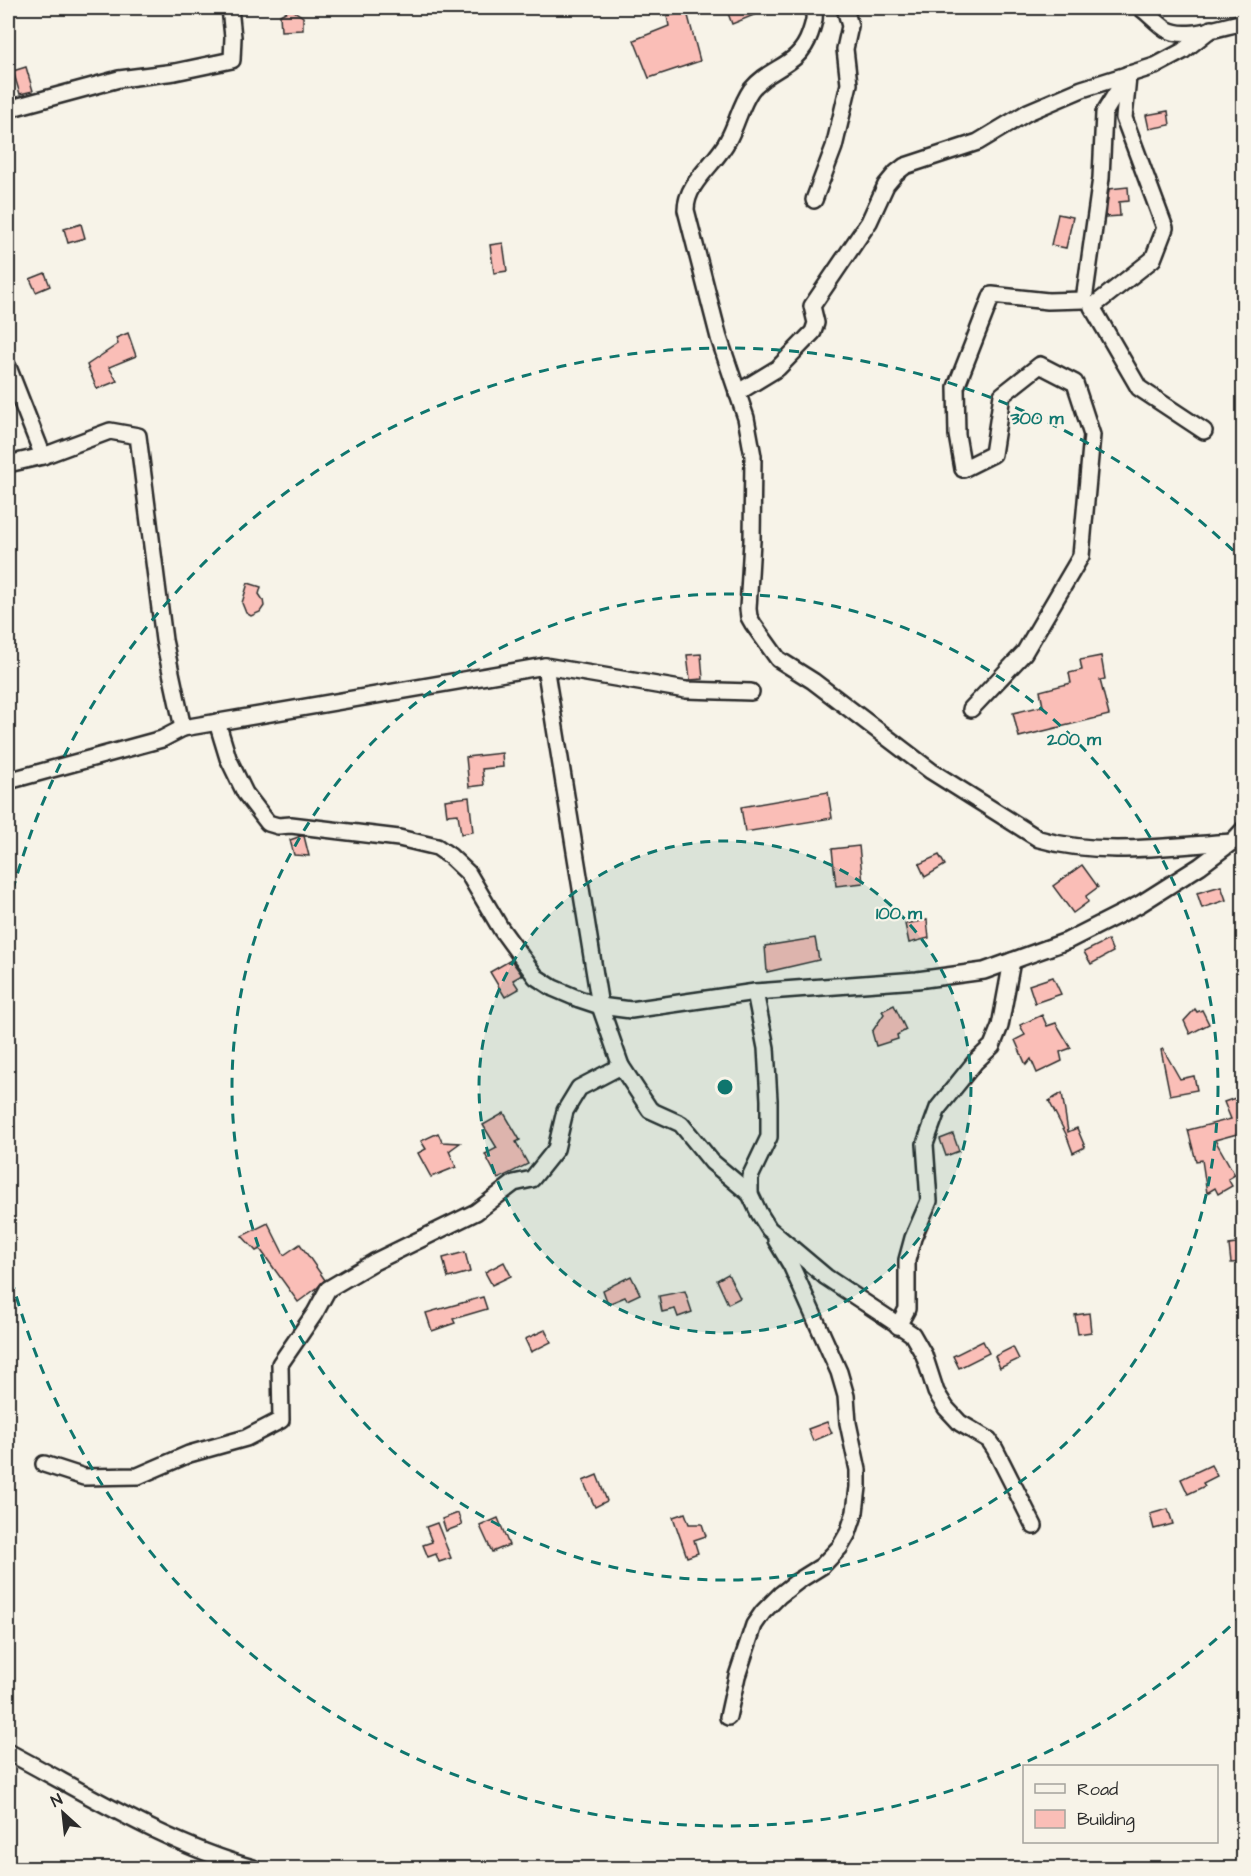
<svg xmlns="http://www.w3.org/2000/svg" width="1251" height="1876" font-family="'Architects Daughter',sans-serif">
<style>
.building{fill:#fabeb7;stroke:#2b2b2b;stroke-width:1.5}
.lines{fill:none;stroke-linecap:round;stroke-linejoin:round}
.minor-casing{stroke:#2b2b2b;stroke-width:20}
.minor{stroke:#f7f3e8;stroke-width:15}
.ring{fill:none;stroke:#0f766e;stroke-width:3;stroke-dasharray:10 8}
.centre{fill:#0f766e;stroke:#f7f3e8;stroke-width:3}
.ring-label{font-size:18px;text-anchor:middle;font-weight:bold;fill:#0f766e;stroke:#f7f3e8;stroke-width:4.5;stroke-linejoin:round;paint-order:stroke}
</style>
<rect width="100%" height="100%" fill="#f7f3e8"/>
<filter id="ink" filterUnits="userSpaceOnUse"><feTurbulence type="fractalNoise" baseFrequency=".0167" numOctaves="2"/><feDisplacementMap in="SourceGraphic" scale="12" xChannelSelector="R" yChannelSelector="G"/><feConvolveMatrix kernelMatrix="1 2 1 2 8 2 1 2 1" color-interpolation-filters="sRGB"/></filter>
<g filter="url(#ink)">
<!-- building -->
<g class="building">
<polygon points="726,8 771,8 732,24"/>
<polygon points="291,9 303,17 303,30 281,31 280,15"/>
<polygon points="687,12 700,61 649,78 634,40 669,26 667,16"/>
<polygon points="26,67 33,91 20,94 13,71"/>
<polygon points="1168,111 1170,125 1149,129 1146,115"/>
<polygon points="1128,187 1129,201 1119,202 1120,216 1106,217 1109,189"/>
<polygon points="1058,214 1073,217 1066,248 1051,245"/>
<polygon points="81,224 85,238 68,243 64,229"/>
<polygon points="503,243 507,271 494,273 490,245"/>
<polygon points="45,273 50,286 36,292 30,279"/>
<polygon points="128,333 136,356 109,367 117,381 97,389 87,365 118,344 116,338"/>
<polygon points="248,583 261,587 259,594 263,600 264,606 260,612 251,616 246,613 242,603"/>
<polygon points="701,654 703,679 690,680 687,655"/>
<polygon points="1101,656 1105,679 1100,680 1109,715 1019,737 1013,713 1043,706 1040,691 1071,683 1069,673 1082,670 1080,660"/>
<polygon points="502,753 503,767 482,769 484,785 469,787 466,757"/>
<polygon points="828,792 832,818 745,832 741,807"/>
<polygon points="469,797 473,832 461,834 458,814 447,815 445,800"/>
<polygon points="301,836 304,836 309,856 294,855 290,840"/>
<polygon points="859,846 863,883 836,886 832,849"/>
<polygon points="939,855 945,865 925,877 919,864"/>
<polygon points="1082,865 1098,887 1086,896 1088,902 1073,913 1053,886"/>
<polygon points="1221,886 1226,900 1202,908 1197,893"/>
<polygon points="927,920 929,938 909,943 905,924"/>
<polygon points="815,938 819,960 767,972 765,946"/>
<polygon points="1108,940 1113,952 1091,964 1084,952"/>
<polygon points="511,960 522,975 513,980 519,989 505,997 490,972"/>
<polygon points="1053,977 1061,994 1035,1003 1029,985"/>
<polygon points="894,1005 906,1030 897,1035 898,1039 876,1046 872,1032 884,1014 882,1011"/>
<polygon points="1195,1009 1197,1012 1202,1010 1209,1024 1190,1034 1184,1021"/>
<polygon points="1042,1015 1047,1026 1056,1023 1071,1048 1060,1052 1062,1061 1037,1073 1031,1059 1026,1065 1015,1040 1025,1035 1020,1025"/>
<polygon points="1163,1049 1180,1079 1194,1076 1197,1090 1170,1095 1161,1050"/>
<polygon points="1062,1093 1068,1132 1077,1128 1085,1147 1073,1153 1066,1134 1049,1101"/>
<polygon points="1244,1095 1244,1149 1237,1134 1215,1140 1235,1175 1228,1179 1232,1186 1218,1194 1215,1188 1207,1193 1202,1160 1196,1161 1188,1130 1231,1119 1224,1102"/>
<polygon points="504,1113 520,1140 516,1142 528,1164 498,1179 485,1154 497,1148 483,1125"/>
<polygon points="438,1133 442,1142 460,1143 449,1151 456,1167 431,1177 418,1153 426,1149 421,1141"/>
<polygon points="953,1134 959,1151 946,1156 940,1139"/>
<polygon points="268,1223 284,1255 300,1244 325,1280 317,1288 298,1302 260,1249 256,1251 242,1236"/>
<polygon points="1244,1243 1244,1262 1231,1263 1229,1245"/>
<polygon points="465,1252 470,1272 448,1278 443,1258"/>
<polygon points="504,1262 511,1276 492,1285 485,1272"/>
<polygon points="728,1274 740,1298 728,1304 717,1280"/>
<polygon points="631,1276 640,1294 627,1300 625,1297 608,1304 603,1290"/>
<polygon points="685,1291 692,1312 678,1317 675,1309 662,1312 659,1296"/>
<polygon points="483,1297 487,1309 453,1319 455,1323 432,1331 426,1313"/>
<polygon points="1089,1313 1091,1332 1078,1334 1075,1315"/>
<polygon points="545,1330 551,1342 531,1352 525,1339"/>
<polygon points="983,1341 989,1353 959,1368 953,1356"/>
<polygon points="1013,1347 1019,1359 1000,1368 995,1356"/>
<polygon points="827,1422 832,1433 813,1441 808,1429"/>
<polygon points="1211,1465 1217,1476 1203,1483 1205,1486 1188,1494 1181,1479"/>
<polygon points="597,1475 607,1501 595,1507 583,1481"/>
<polygon points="1168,1509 1173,1524 1154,1529 1150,1514"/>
<polygon points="458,1513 462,1525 446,1531 442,1519"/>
<polygon points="685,1513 689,1524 702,1524 706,1536 694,1540 698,1553 687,1557 673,1517"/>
<polygon points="498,1518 509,1545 492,1552 480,1526"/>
<polygon points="437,1523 451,1558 439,1562 436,1554 428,1557 423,1545 432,1542 426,1527"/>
</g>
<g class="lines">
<!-- minor casing -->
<g class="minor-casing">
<g id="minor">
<path d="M813,8C816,17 813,25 810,34C799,67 770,66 751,90C740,106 737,124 728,140C716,164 686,182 686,210L719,338L746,418L753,456L752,541L748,609L749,617L753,624L778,659L813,681L931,771L1039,839C1101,857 1168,846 1232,842"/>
<path d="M1141,8C1149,14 1157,23 1166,29C1186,41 1222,26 1244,22"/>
<polyline points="1128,77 1124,118 1165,228 1153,259 1092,307 1139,388 1204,431"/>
<polyline points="8,109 119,79 175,72 232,60 233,37 230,8"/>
<polyline points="814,200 834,147 849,84 845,49 850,26 845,8"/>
<polyline points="8,367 43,456"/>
<polyline points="737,393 778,368 813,332 816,323 812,306 869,222 886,185 896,173 905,166 978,142 1028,112 1082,89 1155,66 1183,51 1211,29"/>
<polyline points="8,464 43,456 110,431 138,436 164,640 183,728 162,739 8,781"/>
<polyline points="545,666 686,690 751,692"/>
<polyline points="971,709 1024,653 1081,556 1092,435 1075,383 1040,365 1002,395 993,454 963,469 957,435 956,387 992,295 1048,301 1084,300 1101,178 1104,113 1128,74"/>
<polyline points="217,722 228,758 245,793 268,823 278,826 291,825 399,838 437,847 450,856 468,873 501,929 536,977 553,988 579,999 600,1006 631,1010 755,992 917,980 984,971 1067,941 1140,904 1200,866 1232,842 1244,829"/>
<polyline points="183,728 545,666 600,1006 621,1066 650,1110 681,1124 712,1162 750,1194"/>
<polyline points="755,992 766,1048 769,1100 769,1137 750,1177 750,1194 759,1213 769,1229 826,1277 912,1334 924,1355 936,1392 946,1408 960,1423 989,1440 995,1449 1034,1526"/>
<polyline points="898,1326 907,1309 907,1260 913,1238 929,1201 925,1144 938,1108 975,1062 992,1046 1000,1026 1012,961"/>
<polyline points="44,1464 84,1477 138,1476 189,1454 246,1438 281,1420 280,1364 315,1313 328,1289 374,1262 476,1212 514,1183 532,1179 556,1149 565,1111 579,1088 621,1066"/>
<polyline points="728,1717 737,1676 754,1625 763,1612 780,1595 798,1581 822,1566 840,1547 848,1533 855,1512 858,1487 858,1470 848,1423 846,1396 839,1372 791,1265 776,1240"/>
<path d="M8,1752C88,1794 166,1844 253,1868"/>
</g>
</g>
<!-- minor -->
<use href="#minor" class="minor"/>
</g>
</g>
<!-- distance rings -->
<circle cx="725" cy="1087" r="246" fill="#0f766e" fill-opacity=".12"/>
<g class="ring">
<circle cx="725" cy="1087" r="246"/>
<circle cx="725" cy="1087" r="493"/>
<path d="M1243 1614A739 739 0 0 1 8 1266M8 908A739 739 0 0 1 1243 560"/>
</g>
<circle cx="725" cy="1087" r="9" class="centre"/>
<g class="ring-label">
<text x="1037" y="424">300 m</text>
<text x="1074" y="745">200 m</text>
<text x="899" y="919">100 m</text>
</g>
<!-- margin -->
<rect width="1251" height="1876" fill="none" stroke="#f7f3e8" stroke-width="30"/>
<rect x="15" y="15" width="1221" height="1846" fill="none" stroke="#2b2b2b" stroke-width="2" filter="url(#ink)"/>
<!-- legend -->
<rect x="1023" y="1765" width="195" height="78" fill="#f7f3e8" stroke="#a5a39c" stroke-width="1.5"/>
<rect x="1035" y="1784" width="30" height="9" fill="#f7f3e8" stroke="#a5a39c" stroke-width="1.5"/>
<text x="1077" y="1795" font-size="18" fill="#2b2b2b">Road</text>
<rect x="1035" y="1810" width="30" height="18" fill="#fabeb7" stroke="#a5a39c" stroke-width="1.5"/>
<text x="1077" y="1825" font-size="18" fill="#2b2b2b">Building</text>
<!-- north arrow -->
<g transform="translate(63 1813) rotate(333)" stroke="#f7f3e8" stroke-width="4.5" paint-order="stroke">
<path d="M0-4.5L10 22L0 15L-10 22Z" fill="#2b2b2b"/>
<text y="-9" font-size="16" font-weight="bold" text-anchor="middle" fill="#2b2b2b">N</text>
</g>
</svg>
